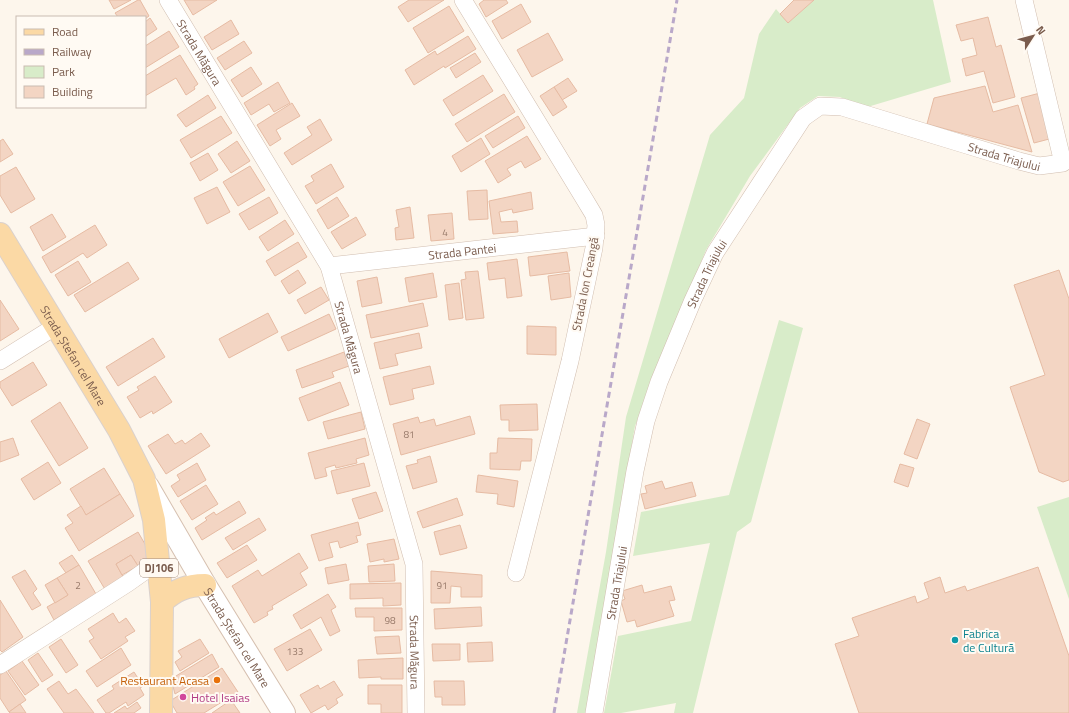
<svg xmlns="http://www.w3.org/2000/svg" width="1069" height="713" font-family="'Titillium Web',sans-serif">
<style>
.green{fill:#d8ecc9}
.building{fill:#f3d5c3;stroke:#e6bba3}
.lines{fill:none;stroke-linecap:round;stroke-linejoin:round}
.street-casing{stroke:#d1beb0;stroke-width:18}
.secondary-casing{stroke:#d6c0b0;stroke-width:24}
.primary-casing{stroke:#dad1cd;stroke-width:24}
.street{stroke:#fff;stroke-width:17}
.secondary{stroke:#fff;stroke-width:22}
.primary{stroke:#fbd9a5;stroke-width:22}
.rail{stroke:#b9a8c9;stroke-width:3;stroke-dasharray:6 4;stroke-linecap:butt}
.culture-dot{fill:#0f9aa8;stroke:#fffaf3;stroke-width:1.5}
.food-dot{fill:#e8710a;stroke:#fffaf3;stroke-width:1.5}
.hotel-dot{fill:#d1479c;stroke:#fffaf3;stroke-width:1.5}
.labels{text-anchor:middle;dominant-baseline:central;stroke-width:4;stroke-linejoin:round;paint-order:stroke}
.number-label{font-size:10px;fill:#987a6a}
.shield{fill:#fffaf3;stroke:#a28b7f;stroke-width:1}
.shield-label{font-size:11px;font-weight:bold;fill:#7a5c4d}
.street-label{font-size:12px;fill:#7a5c4d;stroke:#fffaf3}
.culture-label{font-size:12px;fill:#0d838f;stroke:#fffaf3;text-anchor:start}
.food-label{font-size:12px;fill:#c56008;stroke:#fffaf3;text-anchor:end}
.hotel-label{font-size:12px;fill:#b23c85;stroke:#fffaf3;text-anchor:start}
</style>
<rect width="100%" height="100%" fill="#fdf6ec"/>
<!-- green -->
<g class="green">
<polygon points="814,0 933,0 951,82 864,108 840,97 818,96 800,108 750,176 706,250 635,426 586,713 577,713 606,552 626,417 710,135 744,98 759,34 776,9 788,23"/>
<polygon points="779,320 803,328 751,522 737,532 693,713 674,713 676,703 621,713 604,713 618,636 691,621 710,543 633,556 641,512 729,495"/>
<polygon points="1069,497 1069,599 1037,507"/>
</g>
<!-- building -->
<g class="building">
<polygon points="109,0 131,0 114,9"/>
<polygon points="138,0 140,0 149,16 145,19 145,17 118,17 115,13"/>
<polygon points="184,0 217,0 193,15"/>
<polygon points="409,0 444,0 408,22 398,7"/>
<polygon points="484,0 506,0 508,3 486,17 479,4"/>
<polygon points="794,0 814,0 788,23 780,14"/>
<polygon points="521,4 531,22 502,39 492,21"/>
<polygon points="449,6 464,31 428,53 413,28"/>
<polygon points="988,17 996,47 1001,45 1015,97 993,103 984,71 966,76 962,59 977,55 973,38 961,41 956,25"/>
<polygon points="150,18 157,29 145,37 145,22"/>
<polygon points="231,20 239,34 212,50 204,37"/>
<polygon points="169,31 179,47 145,68 145,46"/>
<polygon points="548,33 563,60 532,77 517,50"/>
<polygon points="468,36 476,49 445,68 444,66 414,85 405,70 435,51 437,55"/>
<polygon points="244,41 252,53 225,70 217,58"/>
<polygon points="475,53 481,62 456,78 450,68"/>
<polygon points="180,55 198,84 194,87 195,89 186,95 176,78 145,96 145,76"/>
<polygon points="251,67 262,84 242,97 231,80"/>
<polygon points="483,75 493,91 453,116 443,100"/>
<polygon points="568,78 577,91 562,100 554,87"/>
<polygon points="278,82 290,103 274,112 269,104 251,115 244,103"/>
<polygon points="985,86 993,112 1018,105 1032,152 927,124 934,98"/>
<polygon points="554,87 567,107 553,116 540,96"/>
<polygon points="1040,93 1053,138 1034,143 1021,98"/>
<polygon points="504,94 515,112 467,142 455,124"/>
<polygon points="208,95 216,108 186,127 177,115"/>
<polygon points="292,103 300,116 276,130 281,139 270,146 257,125"/>
<polygon points="221,116 232,133 191,158 180,140"/>
<polygon points="518,116 525,128 493,148 485,136"/>
<polygon points="320,119 332,140 292,165 284,153 312,135 307,127"/>
<polygon points="527,136 541,159 525,168 521,161 507,169 511,175 498,183 485,161"/>
<polygon points="481,138 490,154 461,172 452,156"/>
<polygon points="3,139 13,154 0,162 0,141"/>
<polygon points="237,141 250,161 231,173 218,154"/>
<polygon points="208,153 218,170 200,181 190,163"/>
<polygon points="331,164 344,187 316,204 305,186 314,181 311,176"/>
<polygon points="250,166 265,190 238,206 223,182"/>
<polygon points="16,167 35,199 11,213 0,195 0,176"/>
<polygon points="217,187 230,212 207,224 194,198"/>
<polygon points="487,190 488,219 469,220 467,191"/>
<polygon points="531,192 533,209 513,213 512,209 499,212 501,222 517,221 518,232 493,234 489,201"/>
<polygon points="269,197 278,213 249,230 239,214"/>
<polygon points="337,197 349,216 328,229 317,210"/>
<polygon points="410,207 414,238 396,240 395,228 399,227 396,210"/>
<polygon points="452,213 454,239 431,241 428,215"/>
<polygon points="52,214 66,237 43,251 30,227"/>
<polygon points="356,217 366,235 342,249 331,232"/>
<polygon points="285,220 294,234 268,251 259,237"/>
<polygon points="95,225 107,245 87,258 83,253 51,273 42,257"/>
<polygon points="298,242 307,257 275,276 266,261"/>
<polygon points="567,252 570,271 530,276 528,257"/>
<polygon points="517,259 522,296 507,298 505,278 489,280 487,263"/>
<polygon points="78,261 91,282 68,296 55,275"/>
<polygon points="128,262 139,279 85,312 74,295"/>
<polygon points="298,270 306,283 289,294 281,281"/>
<polygon points="1059,270 1069,299 1069,480 1063,482 1039,472 1010,387 1045,375 1014,285"/>
<polygon points="478,271 484,318 466,320 461,280 466,279 465,272"/>
<polygon points="433,273 437,297 409,302 405,278"/>
<polygon points="569,273 571,297 551,300 548,276"/>
<polygon points="377,277 382,303 362,307 357,281"/>
<polygon points="459,283 463,318 449,320 445,285"/>
<polygon points="321,287 329,300 305,314 297,300"/>
<polygon points="0,300 19,329 0,341"/>
<polygon points="423,303 428,326 371,338 366,315"/>
<polygon points="268,313 278,332 229,358 219,339"/>
<polygon points="329,314 336,329 288,351 281,337"/>
<polygon points="527,326 556,327 556,355 527,354"/>
<polygon points="419,333 422,348 395,354 398,365 380,369 374,343"/>
<polygon points="153,338 165,357 118,386 106,367"/>
<polygon points="344,352 349,366 332,372 334,377 302,388 296,370"/>
<polygon points="33,362 47,385 12,406 0,387 0,382"/>
<polygon points="430,366 434,384 412,389 414,399 390,405 383,377"/>
<polygon points="155,376 172,402 153,414 152,411 140,418 127,397 139,390 137,387"/>
<polygon points="340,382 349,405 308,421 299,398"/>
<polygon points="60,402 88,448 59,466 31,421"/>
<polygon points="537,404 538,430 509,431 509,420 501,420 500,405"/>
<polygon points="361,412 365,429 328,439 323,422"/>
<polygon points="470,416 475,434 401,455 393,424 418,417 420,423 434,419 436,426"/>
<polygon points="917,419 930,424 917,459 904,454"/>
<polygon points="201,433 210,446 166,474 148,446 168,434 175,444 182,440 185,444"/>
<polygon points="13,438 19,455 0,462 0,442"/>
<polygon points="365,438 369,455 356,459 357,463 336,468 335,465 325,468 327,476 315,479 308,453"/>
<polygon points="498,438 532,439 531,461 521,461 520,470 490,469 490,453 497,453"/>
<polygon points="430,456 437,482 413,489 406,466 418,463 417,460"/>
<polygon points="48,462 61,483 34,500 21,479"/>
<polygon points="197,463 206,480 178,497 171,486 180,480 177,475"/>
<polygon points="364,463 370,486 337,494 331,471"/>
<polygon points="900,464 914,468 908,487 894,482"/>
<polygon points="104,468 120,494 86,515 70,489"/>
<polygon points="478,475 518,481 514,507 497,504 498,494 476,492"/>
<polygon points="662,481 665,489 692,482 696,496 645,509 641,494 647,493 645,486"/>
<polygon points="206,485 218,504 192,520 180,501"/>
<polygon points="376,492 383,511 359,519 352,499"/>
<polygon points="120,494 134,516 79,551 65,528 73,523 67,515 81,506 86,515"/>
<polygon points="457,498 463,515 423,528 417,512"/>
<polygon points="239,501 246,513 202,540 195,528 207,520 205,518 214,512 216,515"/>
<polygon points="259,518 266,530 233,550 225,538"/>
<polygon points="358,522 361,535 356,536 358,542 340,548 338,541 329,543 333,557 319,561 311,535"/>
<polygon points="460,525 467,548 440,555 434,532"/>
<polygon points="138,532 153,558 138,566 131,555 116,564 125,580 106,591 88,561"/>
<polygon points="394,539 399,559 384,562 384,559 370,562 367,544"/>
<polygon points="247,545 257,560 227,578 217,563"/>
<polygon points="299,553 308,568 300,573 307,585 272,606 273,609 267,612 268,615 254,623 232,586 258,570 262,576"/>
<polygon points="72,555 79,565 66,573 59,563"/>
<polygon points="131,555 138,566 122,575 116,564"/>
<polygon points="346,564 349,580 328,584 325,568"/>
<polygon points="394,564 395,581 369,582 368,566"/>
<polygon points="79,565 96,594 54,620 47,607 68,595 57,578"/>
<polygon points="1038,567 1069,656 1069,713 859,713 835,644 859,636 852,618 915,596 917,603 929,598 924,583 940,577 945,593 965,586 967,591"/>
<polygon points="25,570 37,589 33,593 41,605 32,610 12,577"/>
<polygon points="431,571 482,575 482,597 461,597 461,587 451,586 450,603 431,603"/>
<polygon points="57,578 68,595 55,603 45,585"/>
<polygon points="401,583 401,605 383,606 383,598 350,599 350,584"/>
<polygon points="642,585 644,593 671,586 675,600 669,601 674,616 637,627 635,620 627,622 621,601 625,599 622,591"/>
<polygon points="328,594 336,607 331,610 340,631 330,636 321,617 301,629 293,615"/>
<polygon points="0,600 23,637 2,652 0,650"/>
<polygon points="481,607 482,626 435,629 434,609"/>
<polygon points="355,608 402,608 402,630 374,631 374,617 356,617"/>
<polygon points="113,613 119,623 126,618 135,631 125,637 128,641 101,659 89,641 94,638 88,629"/>
<polygon points="310,629 322,650 287,671 274,649"/>
<polygon points="399,636 401,653 377,654 375,637"/>
<polygon points="61,639 78,665 66,673 49,647"/>
<polygon points="200,639 209,653 180,671 175,662 182,657 178,651"/>
<polygon points="492,642 493,661 468,662 467,643"/>
<polygon points="432,644 460,644 460,660 433,661"/>
<polygon points="121,648 131,665 97,687 86,671"/>
<polygon points="38,653 53,675 42,682 28,660"/>
<polygon points="212,654 219,667 175,694 171,679"/>
<polygon points="403,658 403,679 381,679 381,677 359,678 358,660"/>
<polygon points="22,661 39,685 25,695 8,671"/>
<polygon points="222,668 238,692 204,713 177,713 170,701"/>
<polygon points="6,671 26,700 9,712 0,698 0,675"/>
<polygon points="134,672 143,686 140,688 144,695 128,706 126,702 109,713 106,713 97,700 114,689 112,686"/>
<polygon points="59,681 68,694 76,689 94,713 64,713 47,689"/>
<polygon points="334,681 343,695 336,699 338,703 328,710 325,705 311,713 300,695 318,685 320,689"/>
<polygon points="434,681 464,681 465,705 442,705 442,697 435,697"/>
<polygon points="368,685 402,685 402,713 381,713 381,704 368,704"/>
<polygon points="231,700 240,713 212,713"/>
<polygon points="137,702 141,708 134,713 114,713 125,706 127,709"/>
<polygon points="20,704 26,713 10,713 9,712"/>
</g>
<g class="lines">
<!-- street casing -->
<g class="street-casing">
<g id="street">
<path id="s1" d="M168,0L329,266L414,564L416,713"/>
<polyline points="463,0 585,200 594,215 596,225 594,248 570,361 516,573"/>
<path id="s2" d="M329,266L596,236"/>
<polyline points="0,361 56,326"/>
<polyline points="0,665 128,583 159,561"/>
<path id="s3" d="M594,713L635,471L646,421L659,382L693,300L715,253L803,118L820,106L842,107L1019,161L1039,166L1063,163L1024,0"/>
</g>
</g>
<!-- secondary casing -->
<g class="secondary-casing">
<g id="secondary">
<path id="s4" d="M148,487L205,585L284,713"/>
</g>
</g>
<!-- primary casing -->
<g class="primary-casing">
<g id="primary">
<path id="s5" d="M0,234L119,430L144,479L154,520L162,602L161,713"/>
<path d="M162,602C175,590 187,585 205,585"/>
</g>
</g>
<!-- street -->
<use href="#street" class="street"/>
<!-- secondary -->
<use href="#secondary" class="secondary"/>
<!-- primary -->
<use href="#primary" class="primary"/>
<!-- rail -->
<polyline class="rail" points="554,713 677,0"/>
</g>
<!-- markers -->
<circle class="culture-dot" cx="955" cy="640" r="4"/>
<circle class="food-dot" cx="217" cy="680" r="4"/>
<circle class="hotel-dot" cx="183" cy="697" r="4"/>
<g class="labels">
<!-- number labels -->
<g class="number-label">
<text x="445" y="232">4</text>
<text x="409" y="434">81</text>
<text x="78" y="585">2</text>
<text x="442" y="585">91</text>
<text x="390" y="620">98</text>
<text x="295" y="651">133</text>
</g>
<!-- shield labels -->
<rect class="shield" x="140" y="559" width="38" height="18" rx="3"/>
<g class="shield-label">
<text x="159" y="568">DJ106</text>
</g>
<!-- street labels -->
<g class="street-label">
<text stroke="none"><textPath href="#s1" startOffset="61">Strada Măgura</textPath></text>
<text stroke="none"><textPath href="#s3" startOffset="852">Strada Triajului</textPath></text>
<text stroke="none"><textPath href="#s2" startOffset="134">Strada Pantei</textPath></text>
<text stroke="none"><textPath href="#s3" startOffset="456">Strada Triajului</textPath></text>
<text transform="translate(585 284) rotate(-79)">Strada Ion Creangă</text>
<text stroke="none"><textPath href="#s1" startOffset="385">Strada Măgura</textPath></text>
<text stroke="none"><textPath href="#s5" startOffset="142">Strada Ștefan cel Mare</textPath></text>
<text stroke="none"><textPath href="#s3" startOffset="132">Strada Triajului</textPath></text>
<text stroke="none"><textPath href="#s4" startOffset="175">Strada Ștefan cel Mare</textPath></text>
<text stroke="none"><textPath href="#s1" startOffset="709">Strada Măgura</textPath></text>
</g>
<!-- culture labels -->
<g class="culture-label">
<text x="963" y="633">Fabrica<tspan x="963" dy="14">de Cultură</tspan></text>
</g>
<!-- food labels -->
<g class="food-label">
<text x="209" y="680">Restaurant Acasa</text>
</g>
<!-- hotel labels -->
<g class="hotel-label">
<text x="191" y="697">Hotel Isaias</text>
</g>
</g>
<!-- legend -->
<rect x="16" y="16" width="130" height="92" fill="#fffaf3" stroke="#cabbb1"/>
<rect x="24" y="29" width="20" height="6" fill="#fbd9a5" stroke="#cabbb1"/>
<text x="52" y="36" font-size="12" fill="#7a5c4d">Road</text>
<rect x="24" y="49" width="20" height="6" fill="#b9a8c9" stroke="#cabbb1"/>
<text x="52" y="56" font-size="12" fill="#7a5c4d">Railway</text>
<rect x="24" y="66" width="20" height="12" fill="#d8ecc9" stroke="#cabbb1"/>
<text x="52" y="76" font-size="12" fill="#7a5c4d">Park</text>
<rect x="24" y="86" width="20" height="12" fill="#f3d5c3" stroke="#cabbb1"/>
<text x="52" y="96" font-size="12" fill="#7a5c4d">Building</text>
<!-- north arrow -->
<g transform="translate(1033 36) rotate(54)" stroke="#fffaf3" stroke-width="3" paint-order="stroke">
<path d="M0-3L7 15L0 10L-7 15Z" fill="#7a5c4d"/>
<text y="-6" font-size="11" font-weight="bold" text-anchor="middle" fill="#7a5c4d">N</text>
</g>
</svg>
